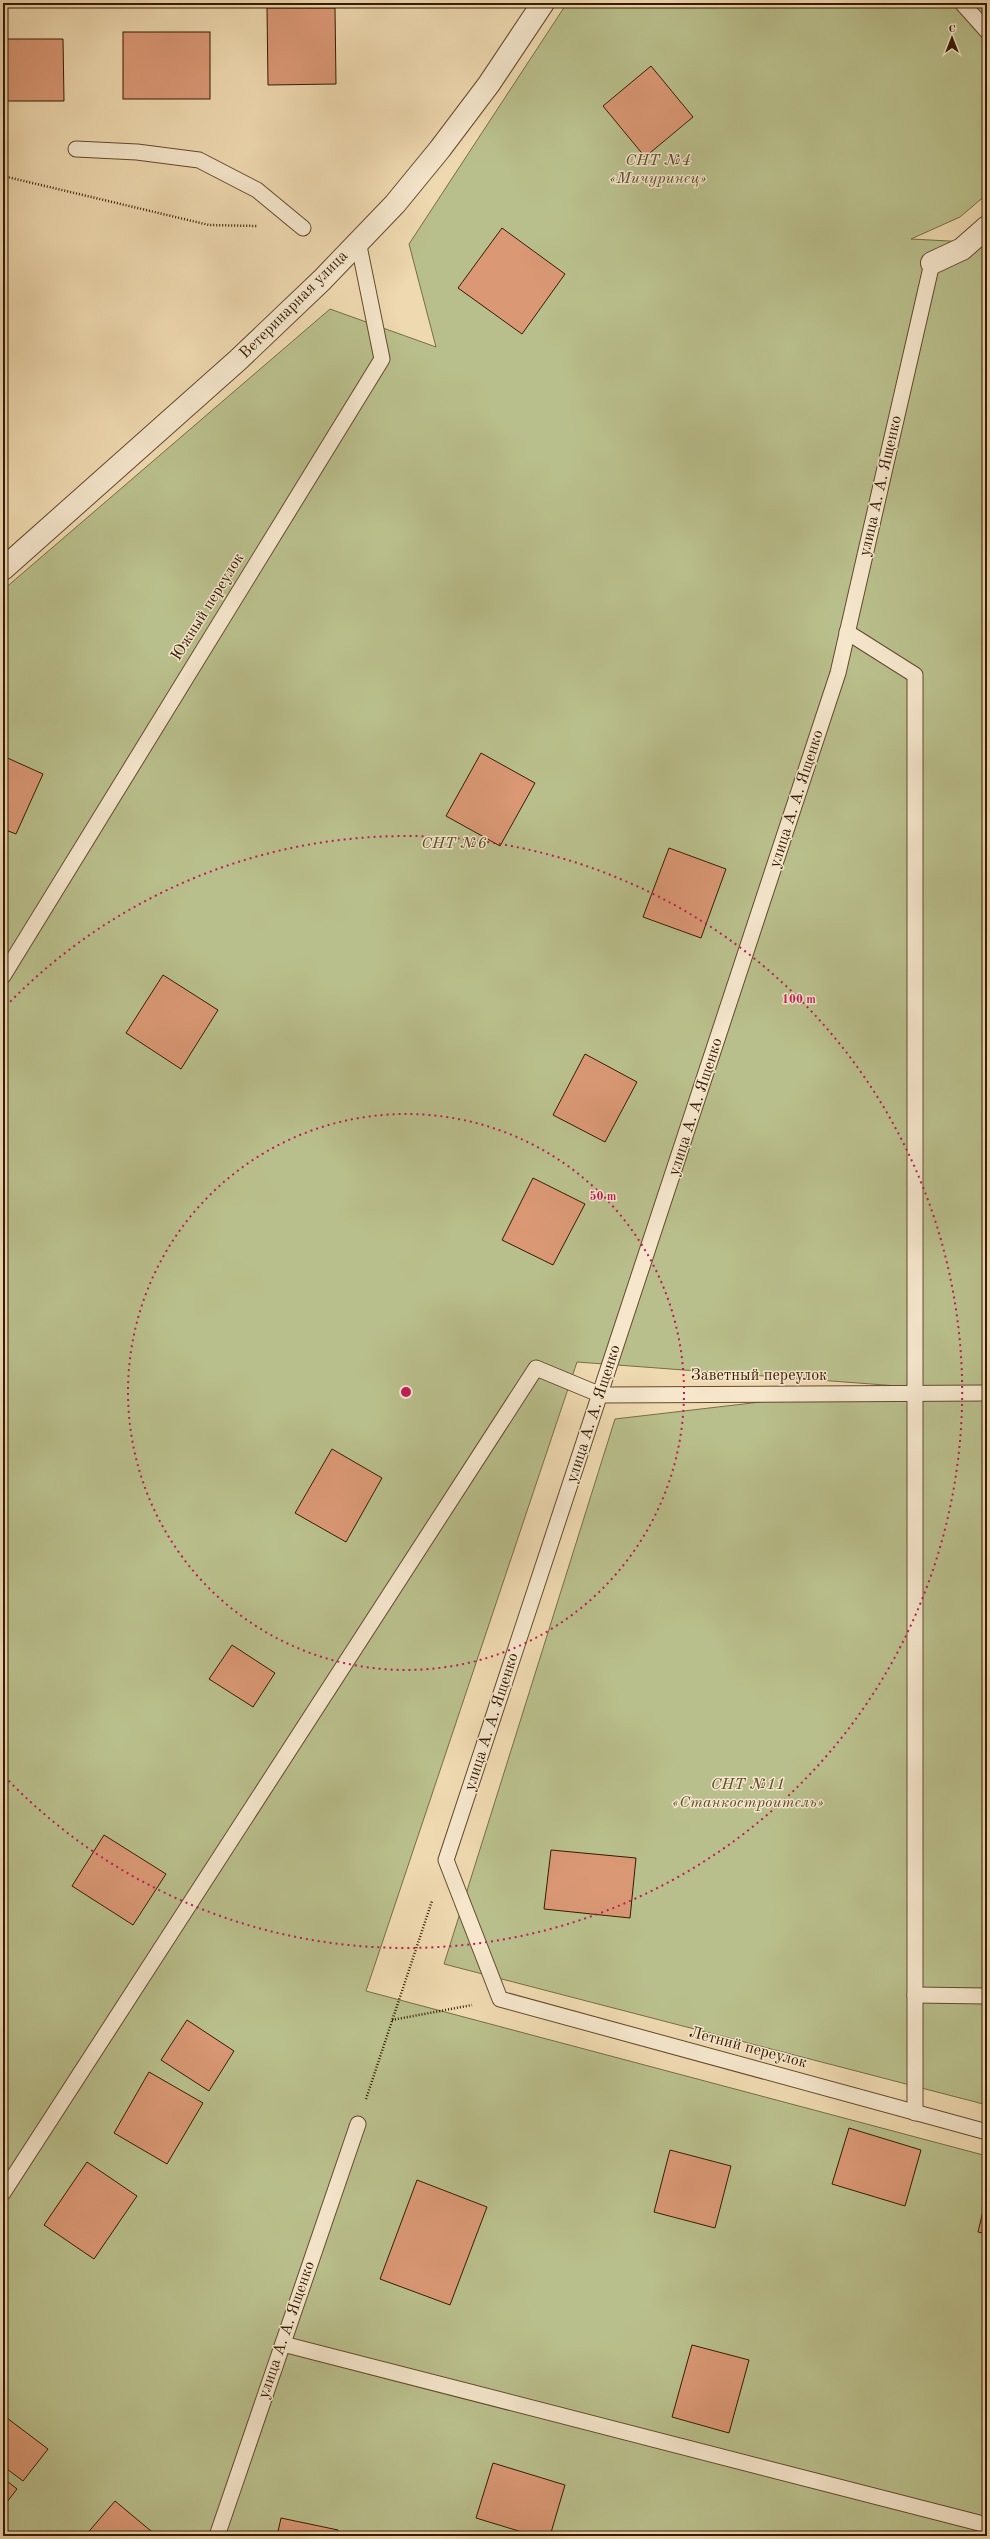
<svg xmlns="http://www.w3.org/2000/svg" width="990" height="2539" font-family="'Old Standard TT',serif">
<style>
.green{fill:#b9bf8c;stroke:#776d46}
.building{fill:#da9875;stroke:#351b00}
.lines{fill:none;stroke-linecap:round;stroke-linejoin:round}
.lane-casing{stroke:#644a2c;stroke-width:17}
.street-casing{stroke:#644a2c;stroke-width:24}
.path{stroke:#351b00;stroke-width:2.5;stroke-dasharray:1 2;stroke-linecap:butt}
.lane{stroke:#f5e6cc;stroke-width:15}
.street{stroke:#f5e6cc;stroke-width:22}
.ring{fill:none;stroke:#c2185b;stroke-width:2;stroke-dasharray:2 4}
.labels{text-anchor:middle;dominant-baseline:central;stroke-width:3;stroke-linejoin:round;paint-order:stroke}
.park-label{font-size:16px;font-style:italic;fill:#5d4c2a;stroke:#f5e6cc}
.street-label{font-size:16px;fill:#351b00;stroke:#f5e6cc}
.centre{fill:#c2185b;stroke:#f5e6cc;stroke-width:2}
.ring-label{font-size:12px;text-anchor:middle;font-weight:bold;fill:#c2185b;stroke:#f5e6cc;stroke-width:3;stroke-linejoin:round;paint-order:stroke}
</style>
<rect width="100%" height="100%" fill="#efd9b0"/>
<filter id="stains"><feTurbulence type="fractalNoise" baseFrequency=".005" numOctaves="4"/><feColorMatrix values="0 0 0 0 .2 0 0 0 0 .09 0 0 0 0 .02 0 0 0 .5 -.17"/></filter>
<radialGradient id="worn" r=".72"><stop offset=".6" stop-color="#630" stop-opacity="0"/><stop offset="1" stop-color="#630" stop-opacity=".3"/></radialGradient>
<!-- green -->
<polygon class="green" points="567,3 987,3 987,194 960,217 911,239 987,243 987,2105 444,1964 615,1419 898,1386 577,1362 366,1991 987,2156 987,2536 3,2536 3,590 330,309 436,347 409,244"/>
<!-- building -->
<g class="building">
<polygon points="267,8 335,8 336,84 268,85"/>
<rect x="123" y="32" width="87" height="67"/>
<polygon points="3,39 63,39 64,101 3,101"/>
<polygon points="651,66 693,117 645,157 603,106"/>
<polygon points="502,228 565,274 522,334 458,288"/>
<polygon points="481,753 535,783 500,846 446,816"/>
<polygon points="3,756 43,774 16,834 3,829"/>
<polygon points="669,848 726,869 701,938 643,917"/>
<polygon points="163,975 218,1010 181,1069 126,1033"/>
<polygon points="585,1054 637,1082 605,1142 553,1115"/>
<polygon points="533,1178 585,1204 553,1265 502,1240"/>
<polygon points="332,1449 382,1478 346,1542 295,1513"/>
<polygon points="232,1645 275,1673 253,1707 209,1679"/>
<polygon points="104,1835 166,1874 133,1925 72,1886"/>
<polygon points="551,1850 636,1858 630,1918 544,1909"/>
<polygon points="187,2020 234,2051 209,2091 161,2060"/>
<polygon points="149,2072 203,2103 167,2164 114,2133"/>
<polygon points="849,2128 921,2150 905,2206 832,2184"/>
<polygon points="670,2150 731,2166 715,2228 654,2212"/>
<polygon points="87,2162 137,2196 94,2259 44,2225"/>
<polygon points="417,2180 487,2207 450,2305 380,2279"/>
<polygon points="987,2194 987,2234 978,2232"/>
<polygon points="692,2345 749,2360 729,2433 672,2417"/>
<polygon points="3,2415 48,2449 23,2481 3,2466"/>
<polygon points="493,2463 565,2485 550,2536 535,2536 476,2518"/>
<polygon points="3,2478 17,2489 3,2507"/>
<polygon points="115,2501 157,2536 85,2536"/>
<polygon points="281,2518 338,2530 337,2536 277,2536"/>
</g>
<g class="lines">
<!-- lane casing -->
<g class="lane-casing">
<g id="lane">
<polyline points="962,3 987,31"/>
<polyline points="76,149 137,152 199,160 257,190 303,228"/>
<polyline points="932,263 838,673 446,1860 500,1999 987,2132"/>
<polyline points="847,632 915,675 915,2113"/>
<polyline points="3,976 382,359 358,241"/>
<polyline points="915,1995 987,1996"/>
<polyline points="3,2193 536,1368 601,1395 987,1393"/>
<polyline points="283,2344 987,2525"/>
<polyline points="217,2536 358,2124"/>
</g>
</g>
<!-- street casing -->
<g class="street-casing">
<g id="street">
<polyline points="932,263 962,249 987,227"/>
<polyline points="3,569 238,360 322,280 395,204 440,149 489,84 543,3"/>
</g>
</g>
<!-- path -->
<g class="path">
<polyline points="3,176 209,225 257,226"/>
<polyline points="392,2020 472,2005"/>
<polyline points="366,2099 432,1901"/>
</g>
<!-- lane -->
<use href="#lane" class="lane"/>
<!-- street -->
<use href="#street" class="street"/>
</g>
<!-- distance rings -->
<g class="ring">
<circle cx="406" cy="1392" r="278"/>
<path d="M6 1006A556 556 0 1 1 6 1778"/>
</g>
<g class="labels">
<!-- park labels -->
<g class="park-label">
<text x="658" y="161">СНТ №4<tspan x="658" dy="18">«Мичуринец»</tspan></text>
<text x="454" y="844">СНТ №6</text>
<text x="748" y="1785">СНТ №11<tspan x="748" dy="18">«Станкостроитель»</tspan></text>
</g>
<!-- street labels -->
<g class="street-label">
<text transform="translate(294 305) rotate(-45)">Ветеринарная улица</text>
<text transform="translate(881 486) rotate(-77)">улица А. А. Ященко</text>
<text transform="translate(208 607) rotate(-58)">Южный переулок</text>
<text transform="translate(797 799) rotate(-72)">улица А. А. Ященко</text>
<text transform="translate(696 1107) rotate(-72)">улица А. А. Ященко</text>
<text x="759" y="1376">Заветный переулок</text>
<text transform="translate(594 1414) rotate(-72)">улица А. А. Ященко</text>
<text transform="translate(492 1722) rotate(-72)">улица А. А. Ященко</text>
<text transform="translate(748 2048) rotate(15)">Летний переулок</text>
<text transform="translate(287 2330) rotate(-71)">улица А. А. Ященко</text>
</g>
</g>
<circle cx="406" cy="1392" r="6" class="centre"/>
<g class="ring-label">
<text x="799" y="1003">100 m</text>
<text x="603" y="1200">50 m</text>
</g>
<!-- margin -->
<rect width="990" height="2539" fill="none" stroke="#efd9b0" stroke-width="16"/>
<rect x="4" y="4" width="982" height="2531" fill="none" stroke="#351b00" stroke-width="2"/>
<rect x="8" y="8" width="974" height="2523" fill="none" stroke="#351b00"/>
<!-- north arrow -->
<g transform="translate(952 38)" stroke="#f5e6cc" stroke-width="3" paint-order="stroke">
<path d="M0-3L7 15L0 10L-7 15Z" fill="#351b00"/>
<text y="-6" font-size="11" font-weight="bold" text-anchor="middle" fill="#351b00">С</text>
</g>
<rect width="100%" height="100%" filter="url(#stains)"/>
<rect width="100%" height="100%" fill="url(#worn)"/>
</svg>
